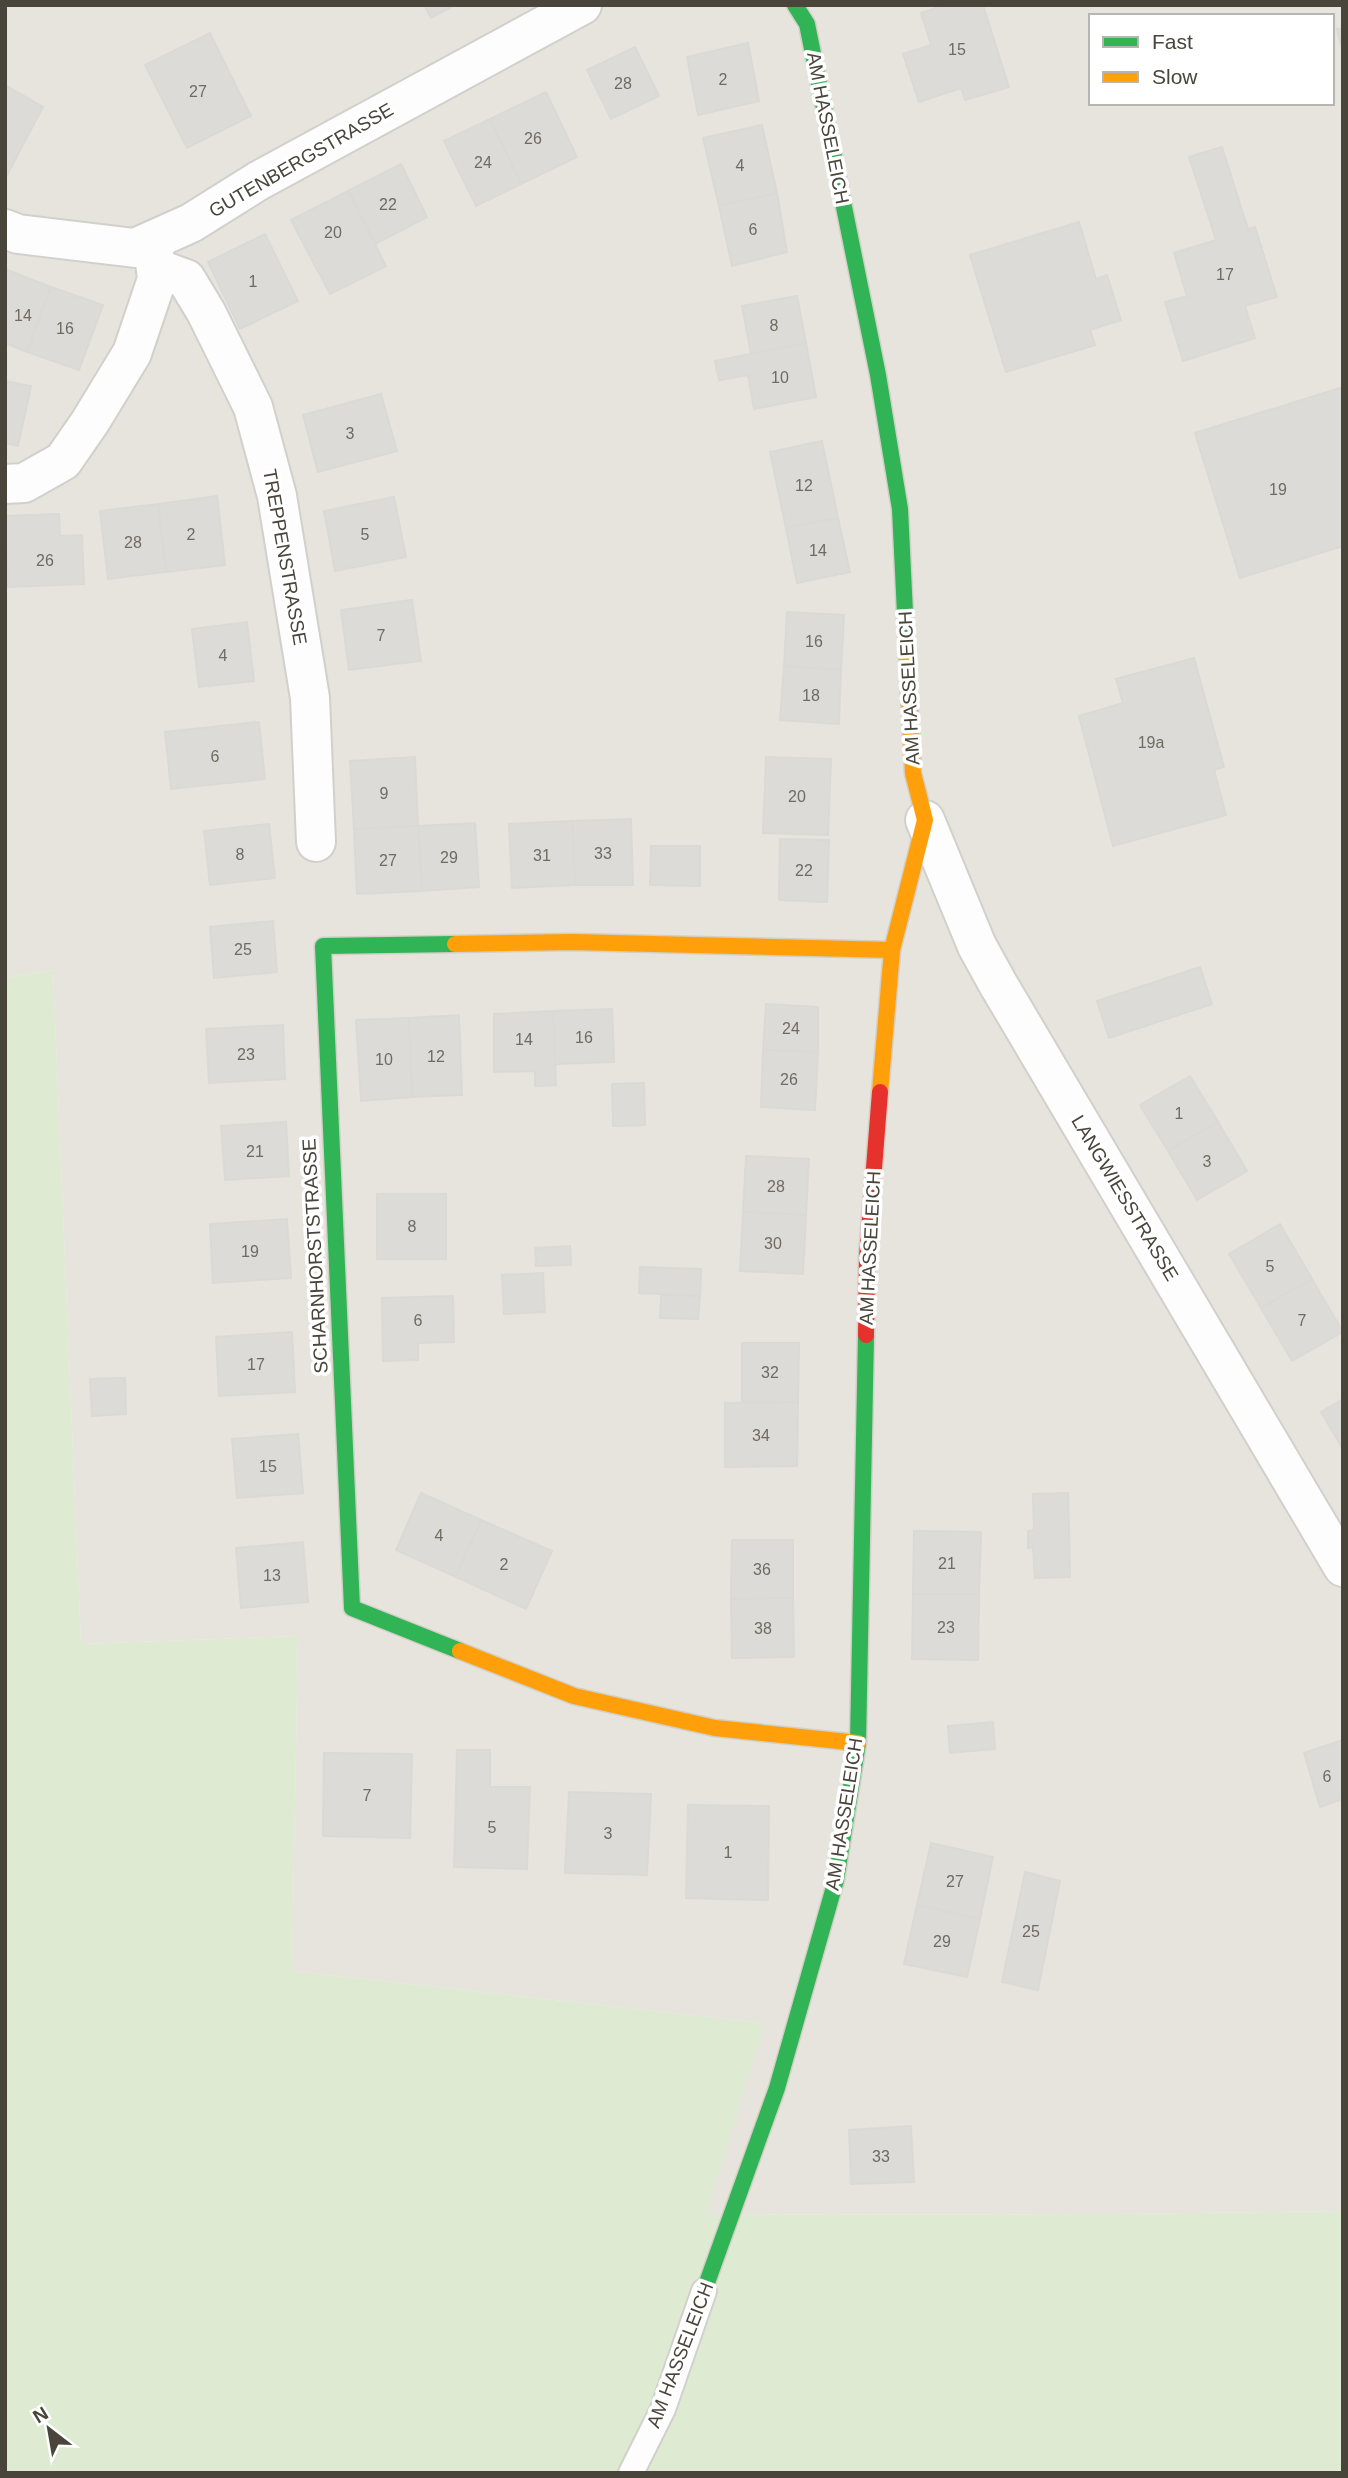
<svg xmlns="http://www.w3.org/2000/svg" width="1348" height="2478" font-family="Helvetica,sans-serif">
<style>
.residential{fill:#e6e4dd;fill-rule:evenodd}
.green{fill:#deebd2}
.building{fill:#dddbd7;stroke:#dbd9d5;stroke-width:2}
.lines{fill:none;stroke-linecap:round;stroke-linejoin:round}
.lane-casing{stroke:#d1d0cc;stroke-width:28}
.street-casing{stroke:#d1d0cc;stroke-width:42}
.fast-casing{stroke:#d2cfc6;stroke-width:19}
.slow-casing{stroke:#d2cfc6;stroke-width:19}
.jam-casing{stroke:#d2cfc6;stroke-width:19}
.lane{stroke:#fdfdfd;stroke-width:24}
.street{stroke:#fdfdfd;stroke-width:38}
.fast{stroke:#30b455;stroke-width:16}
.slow{stroke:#ff9f0a;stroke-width:16}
.jam{stroke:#e5322d;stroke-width:16}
.labels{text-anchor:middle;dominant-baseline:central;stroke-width:7;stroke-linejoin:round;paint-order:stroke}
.number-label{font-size:16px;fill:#6f6b63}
.street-label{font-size:19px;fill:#49453b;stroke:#fff}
</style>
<rect width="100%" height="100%" fill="#f3f2ef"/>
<!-- residential -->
<path class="residential" d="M5,5H1343V2211L1113,2214L705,2215L765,2023L292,1971L298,1636L81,1644L53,970L5,978ZM1091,16H1332V103H1091Z"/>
<!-- green -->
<polygon class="green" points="53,970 81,1644 298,1636 292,1971 765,2023 706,2215 1113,2214 1343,2211 1343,2473 5,2473 5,978"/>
<!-- building -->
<g class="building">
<polygon points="424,5 455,5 431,18"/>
<polygon points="945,5 983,5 1009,87 965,100 961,88 919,102 903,54 931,45 921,13"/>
<polygon points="1343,28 1343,53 1337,29"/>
<polygon points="210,33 251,116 187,148 145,65"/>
<polygon points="748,43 759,101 698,115 687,57"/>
<polygon points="635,47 659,96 611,119 587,70"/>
<polygon points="5,85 43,107 6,177 5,177"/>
<polygon points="546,92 577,157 521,184 490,119"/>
<polygon points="490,119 521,184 476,206 444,141"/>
<polygon points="762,125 777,193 719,206 703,138"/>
<polygon points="1222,147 1248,229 1255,227 1277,297 1245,306 1255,338 1183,361 1165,302 1187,296 1174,253 1216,240 1189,157"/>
<polygon points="401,164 427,217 375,244 348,191"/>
<polygon points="348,191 386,266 330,294 291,220"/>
<polygon points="777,193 787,252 732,266 719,206"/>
<polygon points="1079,222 1096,279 1107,275 1121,320 1090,330 1095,345 1006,372 970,255"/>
<polygon points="265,234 298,301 240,329 208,262"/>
<polygon points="5,269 51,287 27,352 5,343"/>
<polygon points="51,287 103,305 79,370 27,352"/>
<polygon points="797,296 806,343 751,354 742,306"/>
<polygon points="806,343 816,397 754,409 748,375 719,380 715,361"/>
<polygon points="5,381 31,386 18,446 5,443"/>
<polygon points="1343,387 1343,546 1240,578 1195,433"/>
<polygon points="381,394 397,451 318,472 303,415"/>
<polygon points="822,441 838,518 786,528 770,452"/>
<polygon points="217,496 225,565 166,572 158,504"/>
<polygon points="394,497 406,557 335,571 324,511"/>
<polygon points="158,504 166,572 108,579 100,511"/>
<polygon points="59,514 60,536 82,535 84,584 8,587 5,516"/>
<polygon points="5,516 8,587 5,587"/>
<polygon points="838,518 850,572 797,583 786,528"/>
<polygon points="412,600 421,661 349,670 341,610"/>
<polygon points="787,612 844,615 841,670 784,666"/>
<polygon points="247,622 254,681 199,687 192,629"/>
<polygon points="1194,658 1224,767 1214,770 1226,815 1113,846 1079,716 1123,703 1116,679"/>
<polygon points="784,666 841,670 839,724 780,720"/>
<polygon points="259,722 265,779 171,789 165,732"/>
<polygon points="415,757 418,826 354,829 350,761"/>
<polygon points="766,757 831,759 828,835 763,833"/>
<polygon points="631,819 633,885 575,885 572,821"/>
<polygon points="572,821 575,885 512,888 509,824"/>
<polygon points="475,823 479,887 422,891 418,826"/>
<polygon points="269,824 275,878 210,885 204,831"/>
<polygon points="418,826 422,891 357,894 354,829"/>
<polygon points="780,839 829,840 827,902 779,900"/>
<polygon points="651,846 700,846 700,886 650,885"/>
<polygon points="273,921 277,972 214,978 210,927"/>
<polygon points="1200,967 1212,1004 1109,1038 1097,1001"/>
<polygon points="766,1004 818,1007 818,1052 763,1050"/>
<polygon points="612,1009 614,1062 555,1064 553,1011"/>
<polygon points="553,1011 556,1085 535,1086 535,1071 494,1072 494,1014"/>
<polygon points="459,1015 462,1095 412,1097 409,1018"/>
<polygon points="409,1018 412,1097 361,1101 356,1020"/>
<polygon points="283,1025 285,1079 209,1083 206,1029"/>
<polygon points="763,1050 818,1052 815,1110 761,1107"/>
<polygon points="1190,1076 1218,1122 1168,1151 1140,1105"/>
<polygon points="644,1083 645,1125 613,1126 612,1084"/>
<polygon points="286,1122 289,1176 225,1180 221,1126"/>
<polygon points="1218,1122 1247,1171 1197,1200 1168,1151"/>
<polygon points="746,1156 809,1159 806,1215 743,1212"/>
<rect x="377" y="1194" width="69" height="65"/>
<polygon points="743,1212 806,1215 803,1274 740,1271"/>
<polygon points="287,1219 291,1278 213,1283 210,1224"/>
<polygon points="1280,1224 1312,1279 1261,1308 1229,1254"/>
<polygon points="570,1246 571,1265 536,1266 535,1248"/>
<polygon points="640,1267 701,1269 700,1296 639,1293"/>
<polygon points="543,1273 545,1312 504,1314 502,1275"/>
<polygon points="1312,1279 1343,1332 1292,1361 1261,1308"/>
<polygon points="661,1295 700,1296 698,1319 660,1318"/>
<polygon points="453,1296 454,1342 418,1343 418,1360 383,1361 382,1298"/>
<polygon points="292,1332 295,1392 219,1396 216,1337"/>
<polygon points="742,1343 799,1343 798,1402 742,1401"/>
<polygon points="125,1378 126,1414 92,1416 90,1379"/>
<polygon points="1343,1399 1343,1449 1321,1412"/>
<polygon points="798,1402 797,1466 725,1467 725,1403"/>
<polygon points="298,1434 303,1493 237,1498 232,1439"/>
<polygon points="421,1493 481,1520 456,1577 396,1550"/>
<polygon points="1068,1493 1070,1577 1035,1578 1033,1547 1028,1548 1028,1531 1034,1530 1033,1494"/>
<polygon points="481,1520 552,1551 526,1609 456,1577"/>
<polygon points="914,1531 981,1532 979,1594 913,1594"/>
<polygon points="732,1540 793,1540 793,1598 731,1599"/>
<polygon points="303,1542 308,1602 241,1608 236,1548"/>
<polygon points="913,1594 979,1594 978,1660 912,1659"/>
<polygon points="793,1598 794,1657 732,1658 731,1599"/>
<polygon points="993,1722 995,1749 950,1753 948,1726"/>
<polygon points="1343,1740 1343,1799 1320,1807 1304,1753"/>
<polygon points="457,1750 490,1750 490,1787 530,1787 527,1869 454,1867"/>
<polygon points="324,1753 412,1754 410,1838 323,1836"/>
<polygon points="569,1792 651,1794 647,1875 565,1873"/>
<polygon points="688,1805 769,1806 768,1900 686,1898"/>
<polygon points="931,1843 993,1857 980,1919 917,1905"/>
<polygon points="1025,1872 1060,1881 1038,1990 1002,1982"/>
<polygon points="917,1905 980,1919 967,1977 904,1964"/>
<polygon points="911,2126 914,2182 851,2184 849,2130"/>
</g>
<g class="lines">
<!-- lane casing -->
<g class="lane-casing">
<polyline id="lane" points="631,2473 663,2409 704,2291"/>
</g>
<!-- street casing -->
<g class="street-casing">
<g id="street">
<polyline points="5,229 18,234 135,248 191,223 258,181 582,5"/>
<polyline points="156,268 186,279 206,312 253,407 277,496 310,698 316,842"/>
<polyline points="5,484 24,483 63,461 90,422 132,353 157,279 153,245"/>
<polyline points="925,820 977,946 998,984 1343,1567"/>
</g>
</g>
<!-- fast casing -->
<g class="fast-casing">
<g id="fast">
<polyline points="795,5 807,24 878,375 900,509 907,655"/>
<polyline points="455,944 323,946 352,1608 460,1651"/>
<polyline points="704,2291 777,2088 836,1880 858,1743 866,1335"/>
</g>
</g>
<!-- slow casing -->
<g class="slow-casing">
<g id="slow">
<polyline points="455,944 573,942 892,950"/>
<polyline points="880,1092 892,950 925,820 913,773 907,655"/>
<polyline points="460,1651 574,1696 715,1728 858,1743"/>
</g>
</g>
<!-- jam casing -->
<g class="jam-casing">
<polyline id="jam" points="866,1335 867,1257 880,1092"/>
</g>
<!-- lane -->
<use href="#lane" class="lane"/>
<!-- street -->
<use href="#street" class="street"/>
<!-- fast -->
<use href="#fast" class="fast"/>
<!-- slow -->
<use href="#slow" class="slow"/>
<!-- jam -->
<use href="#jam" class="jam"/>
</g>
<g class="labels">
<!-- number labels -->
<g class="number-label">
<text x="957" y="49">15</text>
<text x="723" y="79">2</text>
<text x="623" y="83">28</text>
<text x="198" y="91">27</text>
<text x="533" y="138">26</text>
<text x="483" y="162">24</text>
<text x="740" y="165">4</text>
<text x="388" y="204">22</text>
<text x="753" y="229">6</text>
<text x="333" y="232">20</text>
<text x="1225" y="274">17</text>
<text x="253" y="281">1</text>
<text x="23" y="315">14</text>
<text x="774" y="325">8</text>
<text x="65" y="328">16</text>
<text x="780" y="377">10</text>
<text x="350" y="433">3</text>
<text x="804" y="485">12</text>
<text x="1278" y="489">19</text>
<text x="191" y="534">2</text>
<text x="365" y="534">5</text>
<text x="133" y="542">28</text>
<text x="818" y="550">14</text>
<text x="45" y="560">26</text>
<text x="381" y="635">7</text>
<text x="814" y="641">16</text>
<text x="223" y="655">4</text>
<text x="811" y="695">18</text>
<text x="1151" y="742">19a</text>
<text x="215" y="756">6</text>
<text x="384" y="793">9</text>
<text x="797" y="796">20</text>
<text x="603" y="853">33</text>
<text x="240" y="854">8</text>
<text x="542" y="855">31</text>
<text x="449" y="857">29</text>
<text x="388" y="860">27</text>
<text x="804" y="870">22</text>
<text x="243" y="949">25</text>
<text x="791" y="1028">24</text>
<text x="584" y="1037">16</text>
<text x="524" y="1039">14</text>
<text x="246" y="1054">23</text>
<text x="436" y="1056">12</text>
<text x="384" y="1059">10</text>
<text x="789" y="1079">26</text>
<text x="1179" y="1113">1</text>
<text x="255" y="1151">21</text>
<text x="1207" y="1161">3</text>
<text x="776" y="1186">28</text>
<text x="412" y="1226">8</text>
<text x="773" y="1243">30</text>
<text x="250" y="1251">19</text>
<text x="1270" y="1266">5</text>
<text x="418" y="1320">6</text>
<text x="1302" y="1320">7</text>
<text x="256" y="1364">17</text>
<text x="770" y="1372">32</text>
<text x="761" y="1435">34</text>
<text x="268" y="1466">15</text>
<text x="439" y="1535">4</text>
<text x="947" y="1563">21</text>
<text x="504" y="1564">2</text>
<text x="762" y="1569">36</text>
<text x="272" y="1575">13</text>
<text x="946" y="1627">23</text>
<text x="763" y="1628">38</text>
<text x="1327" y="1776">6</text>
<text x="367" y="1795">7</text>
<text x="492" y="1827">5</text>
<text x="608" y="1833">3</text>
<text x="728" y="1852">1</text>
<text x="955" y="1881">27</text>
<text x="1031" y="1931">25</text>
<text x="942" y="1941">29</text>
<text x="881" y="2156">33</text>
</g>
<!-- street labels -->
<g class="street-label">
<text transform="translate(828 128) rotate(79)">AM HASSELEICH</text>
<text transform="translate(301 160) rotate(-30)">GUTENBERGSTRASSE</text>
<text transform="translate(285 557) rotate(80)">TREPPENSTRASSE</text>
<text transform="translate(909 688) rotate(-93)">AM HASSELEICH</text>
<text transform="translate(1125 1198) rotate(59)">LANGWIESSTRASSE</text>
<text transform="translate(870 1248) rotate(-87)">AM HASSELEICH</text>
<text transform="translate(315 1256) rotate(-93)">SCHARNHORSTSTRASSE</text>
<text transform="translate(844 1814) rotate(-81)">AM HASSELEICH</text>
<text transform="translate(680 2355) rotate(-69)">AM HASSELEICH</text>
</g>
</g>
<!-- border -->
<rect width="1348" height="2478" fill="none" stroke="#49453b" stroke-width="14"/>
<!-- legend -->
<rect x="1089" y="14" width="245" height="91" fill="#ffffff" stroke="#b6b5b1" stroke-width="2"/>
<rect x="1103" y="37" width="35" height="10" fill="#30b455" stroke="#b6b5b1" stroke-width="2"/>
<text x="1152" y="49" font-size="21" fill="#49453b">Fast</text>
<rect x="1103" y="72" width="35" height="10" fill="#ff9f0a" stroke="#b6b5b1" stroke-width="2"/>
<text x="1152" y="84" font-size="21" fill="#49453b">Slow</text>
<!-- north arrow -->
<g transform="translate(49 2429) rotate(329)" stroke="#ffffff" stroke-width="5" paint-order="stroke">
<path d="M0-5L12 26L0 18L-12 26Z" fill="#49453b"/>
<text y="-10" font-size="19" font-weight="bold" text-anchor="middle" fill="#49453b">N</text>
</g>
</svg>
